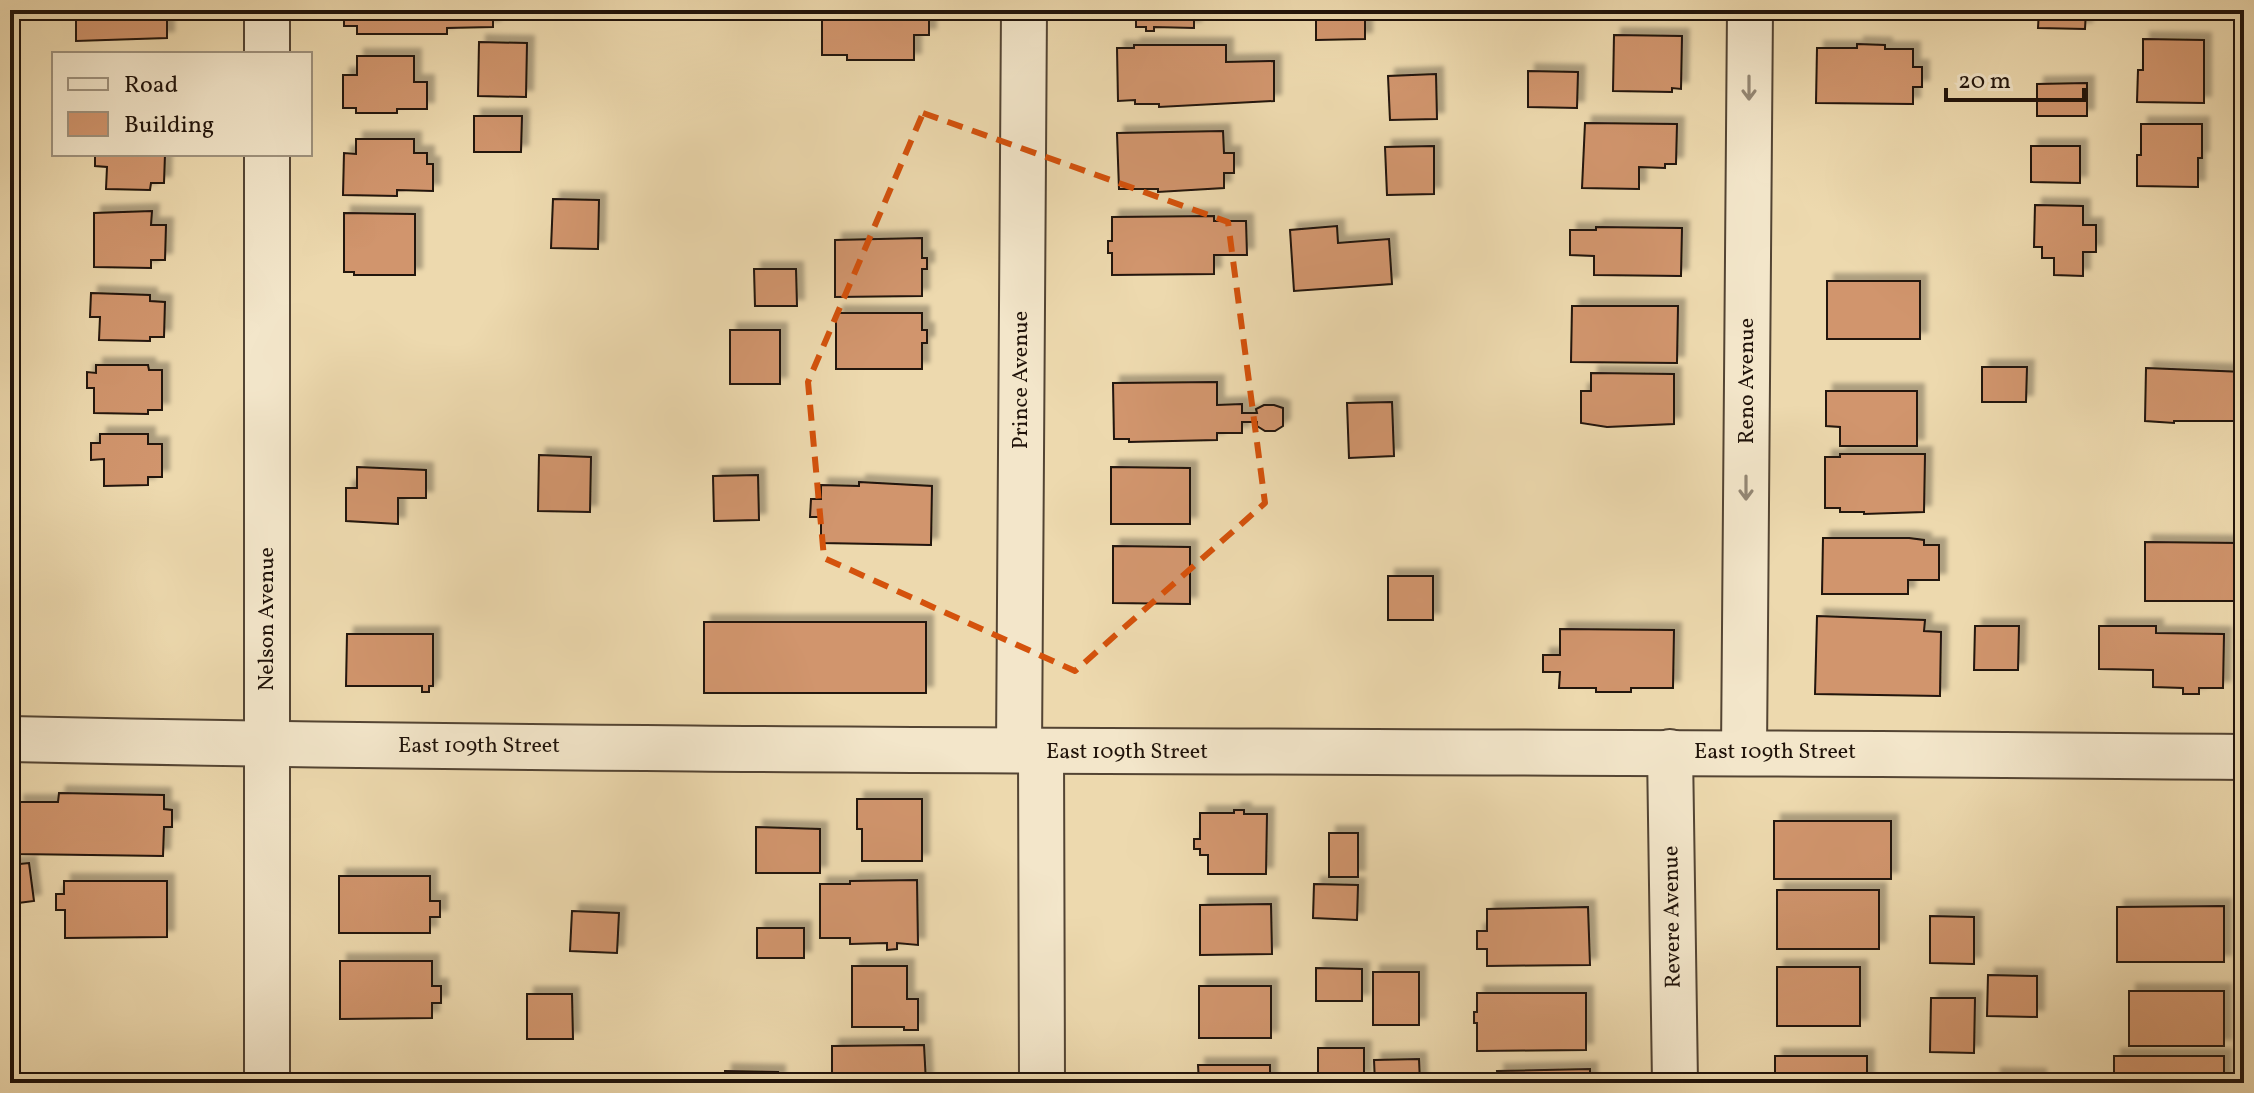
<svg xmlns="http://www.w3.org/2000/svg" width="2254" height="1093" font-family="Vollkorn,serif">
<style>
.building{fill:#d1956d;stroke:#20130a;stroke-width:2;filter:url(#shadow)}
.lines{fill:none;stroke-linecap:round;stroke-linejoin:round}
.minor-casing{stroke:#534433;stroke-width:48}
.minor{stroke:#f3e6ca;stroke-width:44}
.oneway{stroke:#948774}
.marked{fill:none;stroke:#d4520c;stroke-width:6;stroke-dasharray:16 10;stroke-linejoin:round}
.labels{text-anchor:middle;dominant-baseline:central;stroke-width:6;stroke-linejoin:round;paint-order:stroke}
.street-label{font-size:22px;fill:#20130a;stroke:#f3e6ca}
</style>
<defs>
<filter id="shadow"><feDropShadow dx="7" dy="-7" stdDeviation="2" flood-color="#0004"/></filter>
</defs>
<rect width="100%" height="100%" fill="#edd9ae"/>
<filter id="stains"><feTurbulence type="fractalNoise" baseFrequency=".0025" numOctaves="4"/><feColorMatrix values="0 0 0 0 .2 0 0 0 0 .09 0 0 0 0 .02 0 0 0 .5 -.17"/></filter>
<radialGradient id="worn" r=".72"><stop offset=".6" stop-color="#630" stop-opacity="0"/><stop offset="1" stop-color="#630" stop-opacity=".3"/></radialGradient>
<!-- building -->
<g class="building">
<rect x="10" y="10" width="15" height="7"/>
<polygon points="76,10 167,10 167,38 76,41"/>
<polygon points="344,10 493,10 493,27 447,28 447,34 357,34 357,26 344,26"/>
<polygon points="539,10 605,10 605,19 539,20"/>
<rect x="737" y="10" width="48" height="7"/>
<polygon points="822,10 929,10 929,35 914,35 914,60 847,60 847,55 822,55"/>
<polygon points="1136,10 1194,10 1194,28 1154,27 1154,31 1146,31 1146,27 1136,27"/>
<polygon points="1316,10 1365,10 1365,39 1316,40"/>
<polygon points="2039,10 2086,10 2085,29 2038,28"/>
<polygon points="2136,10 2202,10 2202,13"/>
<polygon points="1614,35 1682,36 1681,89 1672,88 1672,92 1613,91"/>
<polygon points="2143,39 2204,40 2204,103 2137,102 2138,70 2143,70"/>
<polygon points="479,42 527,43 526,97 478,96"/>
<polygon points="1857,44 1885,45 1885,49 1913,49 1913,67 1922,67 1922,87 1913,87 1913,104 1816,103 1817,48 1857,48"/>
<polygon points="1134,45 1226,45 1226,62 1274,61 1274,101 1159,107 1159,104 1135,104 1135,100 1118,101 1117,48 1134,48"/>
<polygon points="357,56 414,56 414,82 427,82 427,109 397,109 397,113 356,113 356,108 343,108 343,75 357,75"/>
<polygon points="1528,71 1578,72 1577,108 1528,107"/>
<polygon points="1436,74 1437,119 1390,120 1388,76"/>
<polygon points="2087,83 2087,116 2037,116 2037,84"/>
<polygon points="474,116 522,116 521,152 474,152"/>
<polygon points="1585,123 1677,124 1676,164 1665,164 1665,168 1639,167 1639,189 1582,188"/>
<polygon points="2141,124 2202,124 2202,158 2198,158 2198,187 2137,186 2137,155 2141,155"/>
<polygon points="1223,131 1224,153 1234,153 1234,173 1224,173 1224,188 1158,192 1158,189 1119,189 1117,133"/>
<polygon points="356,139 414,139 414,153 427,153 427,164 433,164 433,191 397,190 397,196 343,195 344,153 356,154"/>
<polygon points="1434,146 1434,194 1387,195 1385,147"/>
<polygon points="2031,146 2080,146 2080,183 2031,182"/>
<polygon points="95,154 165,154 164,183 151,183 150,190 106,189 107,167 95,166"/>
<polygon points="553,199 599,200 598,249 551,248"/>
<polygon points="2035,205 2083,206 2083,225 2096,225 2096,252 2083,252 2083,276 2054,275 2054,258 2042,258 2042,247 2034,247"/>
<polygon points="152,211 151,225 166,225 165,260 151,260 151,268 94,267 94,213"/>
<polygon points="344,213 415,214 415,275 354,275 354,272 344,272"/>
<polygon points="1214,216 1214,221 1246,221 1247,255 1214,255 1214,274 1112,275 1112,253 1108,253 1108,241 1112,241 1112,217"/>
<polygon points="1337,226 1338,243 1389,239 1392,284 1294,291 1290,230"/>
<polygon points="1596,227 1682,228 1681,276 1594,275 1594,256 1570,255 1570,230 1596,230"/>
<polygon points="922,238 922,258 927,258 927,269 922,269 922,296 835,297 835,240"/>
<polygon points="754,269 796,269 797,306 755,306"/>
<rect x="1827" y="281" width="93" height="58"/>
<polygon points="91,293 150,295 150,301 165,302 164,337 150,337 150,341 99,340 100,317 90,317"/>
<polygon points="1572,306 1678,306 1677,363 1571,362"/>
<polygon points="836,313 922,313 922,330 927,330 927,343 922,343 922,369 836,369"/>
<rect x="730" y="330" width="50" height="54"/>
<polygon points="96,365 148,365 149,370 162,370 162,410 148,410 148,414 94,413 94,388 87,388 87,372 96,373"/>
<polygon points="1982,367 2027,367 2026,402 1982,402"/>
<polygon points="2146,368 2244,372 2244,421 2174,421 2174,423 2145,421"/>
<polygon points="1591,373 1674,374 1674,424 1607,427 1581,423 1581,391 1591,391"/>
<polygon points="1217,382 1217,405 1242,404 1242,413 1257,413 1256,409 1264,405 1274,405 1283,408 1283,426 1275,431 1265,431 1257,426 1257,422 1242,422 1242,433 1217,433 1217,440 1129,442 1129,439 1114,439 1113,383"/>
<polygon points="1826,391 1917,391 1917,446 1840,446 1840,427 1826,426"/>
<polygon points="1392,402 1394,456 1349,458 1347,403"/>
<polygon points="100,434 148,434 148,444 162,444 162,477 148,477 148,485 104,486 104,459 91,460 91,443 100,443"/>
<polygon points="1840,454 1925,454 1924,512 1864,514 1864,512 1840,512 1840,508 1825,508 1825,457 1840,457"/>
<polygon points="539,455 591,457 590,512 538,511"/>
<polygon points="357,467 426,470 426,498 398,498 398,524 346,521 346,488 357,488"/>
<polygon points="1111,467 1190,468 1190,524 1111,524"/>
<polygon points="758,475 759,520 714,521 713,476"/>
<polygon points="859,482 932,486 931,545 821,543 821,517 810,517 811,499 821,499 821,485 859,486"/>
<polygon points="1823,538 1909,538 1924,540 1924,545 1939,545 1939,580 1908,580 1908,594 1822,594"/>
<polygon points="2145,542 2240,543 2240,601 2145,601"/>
<polygon points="1113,546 1190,547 1190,604 1113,603"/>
<rect x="1388" y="576" width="45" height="44"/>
<polygon points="1817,616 1925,620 1924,631 1941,632 1940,696 1815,694"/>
<rect x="704" y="622" width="222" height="71"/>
<polygon points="1975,626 2019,626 2018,670 1974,670"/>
<polygon points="2099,626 2156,626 2156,633 2224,634 2223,688 2199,688 2199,694 2183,694 2183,688 2153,687 2153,670 2099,669"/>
<polygon points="1560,629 1674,630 1673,688 1631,688 1631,692 1596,692 1596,688 1559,688 1560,672 1543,672 1543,655 1560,655"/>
<polygon points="347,634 433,634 433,686 429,686 429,692 422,692 422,686 346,686"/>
<polygon points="59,793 164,795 164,809 172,810 172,827 164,827 163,856 17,854 17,802 58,802"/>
<polygon points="857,799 922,799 922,861 862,861 862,829 857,829"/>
<polygon points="1234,810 1244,810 1244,814 1267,814 1266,874 1208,874 1208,855 1200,855 1200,849 1194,849 1194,839 1200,839 1200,813 1234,813"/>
<rect x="1774" y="821" width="117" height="58"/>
<polygon points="756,827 820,829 820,873 756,873"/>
<rect x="1329" y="833" width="29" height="44"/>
<polygon points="29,863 34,901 10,904 10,865"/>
<polygon points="339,876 430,876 430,901 440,901 440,917 430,917 430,933 339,933"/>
<polygon points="917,880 918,945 897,943 897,949 887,950 887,943 850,944 850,938 820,938 820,884 850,884 850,881"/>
<polygon points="64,881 167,881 167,937 65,938 65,910 56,910 56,894 64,894"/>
<polygon points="1314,884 1358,885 1357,920 1313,918"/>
<rect x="1777" y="890" width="102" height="59"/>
<polygon points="1271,904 1272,954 1200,955 1200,905"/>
<polygon points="2224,906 2224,962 2117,962 2117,907"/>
<polygon points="1588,907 1590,965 1487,966 1487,949 1477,949 1477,931 1487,931 1487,909"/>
<polygon points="572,911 619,913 617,953 570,951"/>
<polygon points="1930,916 1974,917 1974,964 1930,963"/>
<rect x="757" y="928" width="47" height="30"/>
<polygon points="340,961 432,961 432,986 441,986 441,1003 432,1003 432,1018 340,1019"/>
<polygon points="852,966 907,966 907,999 918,999 918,1030 904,1030 904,1027 852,1027"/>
<rect x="1777" y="967" width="83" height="59"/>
<polygon points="1316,968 1362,969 1362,1001 1316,1001"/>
<rect x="1373" y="972" width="46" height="53"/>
<polygon points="1988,975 2037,976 2037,1017 1987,1016"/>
<rect x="1199" y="986" width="72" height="52"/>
<rect x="2129" y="991" width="95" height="55"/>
<polygon points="1477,993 1586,993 1586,1050 1477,1051 1477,1023 1474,1023 1474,1012 1477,1012"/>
<polygon points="527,994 572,994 573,1039 527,1039"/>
<polygon points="1931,998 1975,998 1974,1053 1930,1052"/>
<polygon points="924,1045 926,1083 832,1083 832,1046"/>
<rect x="1318" y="1048" width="46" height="31"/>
<rect x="1775" y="1056" width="92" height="27"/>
<rect x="2114" y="1056" width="110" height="27"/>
<polygon points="1419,1059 1420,1083 1375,1083 1374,1060"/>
<polygon points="1198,1065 1270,1065 1270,1083 1199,1083"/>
<polygon points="1590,1069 1590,1083 1498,1083 1497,1071"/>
<polygon points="725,1071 778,1072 778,1083 725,1083"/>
<polygon points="1994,1075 2039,1076 2039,1083 1994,1083"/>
</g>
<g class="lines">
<!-- minor casing -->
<g class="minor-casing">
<g id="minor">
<polyline points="267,10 267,54"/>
<polyline points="267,154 267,1083"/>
<path d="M10,739C755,755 1499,749 2244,757"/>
<polyline points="1019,750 1024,10"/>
<polyline points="1041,752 1042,1083"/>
<polyline points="1670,752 1675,1083"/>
<polyline points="1744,752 1750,10"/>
</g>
</g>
<!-- minor -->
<use href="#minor" class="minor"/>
</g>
<!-- one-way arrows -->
<defs><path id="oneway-shaft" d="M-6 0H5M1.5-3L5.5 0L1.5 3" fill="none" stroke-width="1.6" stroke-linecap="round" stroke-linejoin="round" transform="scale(2)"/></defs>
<g class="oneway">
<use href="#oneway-shaft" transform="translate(1749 88) rotate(90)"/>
<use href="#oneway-shaft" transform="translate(1746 488) rotate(90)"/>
</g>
<!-- marked area -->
<path class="marked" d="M923,113L1228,222L1265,503L1075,671L824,558L808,382Z"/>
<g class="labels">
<!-- street labels -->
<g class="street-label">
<text transform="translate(1021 380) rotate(-90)">Prince Avenue</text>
<text transform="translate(1747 381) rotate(-90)">Reno Avenue</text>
<text transform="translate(267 619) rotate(-90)">Nelson Avenue</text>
<text x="479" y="746">East 109th Street</text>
<text x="1127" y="752">East 109th Street</text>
<text x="1775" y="752">East 109th Street</text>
<text transform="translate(1673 917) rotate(-91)">Revere Avenue</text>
</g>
</g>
<!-- margin -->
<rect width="2254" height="1093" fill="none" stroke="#edd9ae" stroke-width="40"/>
<rect x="12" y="12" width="2230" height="1069" fill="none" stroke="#20130a" stroke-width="4"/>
<rect x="20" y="20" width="2214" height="1053" fill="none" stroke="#20130a" stroke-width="2"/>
<!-- legend -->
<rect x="52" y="52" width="260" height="104" fill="#f3e6ca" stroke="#9f927d" stroke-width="2"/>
<rect x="68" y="78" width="40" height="12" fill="#f3e6ca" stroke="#9f927d" stroke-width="2"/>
<text x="124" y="92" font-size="24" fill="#20130a">Road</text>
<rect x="68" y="112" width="40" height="24" fill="#d1956d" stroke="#9f927d" stroke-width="2"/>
<text x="124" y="132" font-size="24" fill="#20130a">Building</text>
<!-- scale -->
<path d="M1946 88v12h138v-12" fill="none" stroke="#20130a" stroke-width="4"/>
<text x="1958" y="88" font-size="24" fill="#20130a" stroke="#f3e6ca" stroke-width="6" paint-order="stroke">20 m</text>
<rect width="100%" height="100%" filter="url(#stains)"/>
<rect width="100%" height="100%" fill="url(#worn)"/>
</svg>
